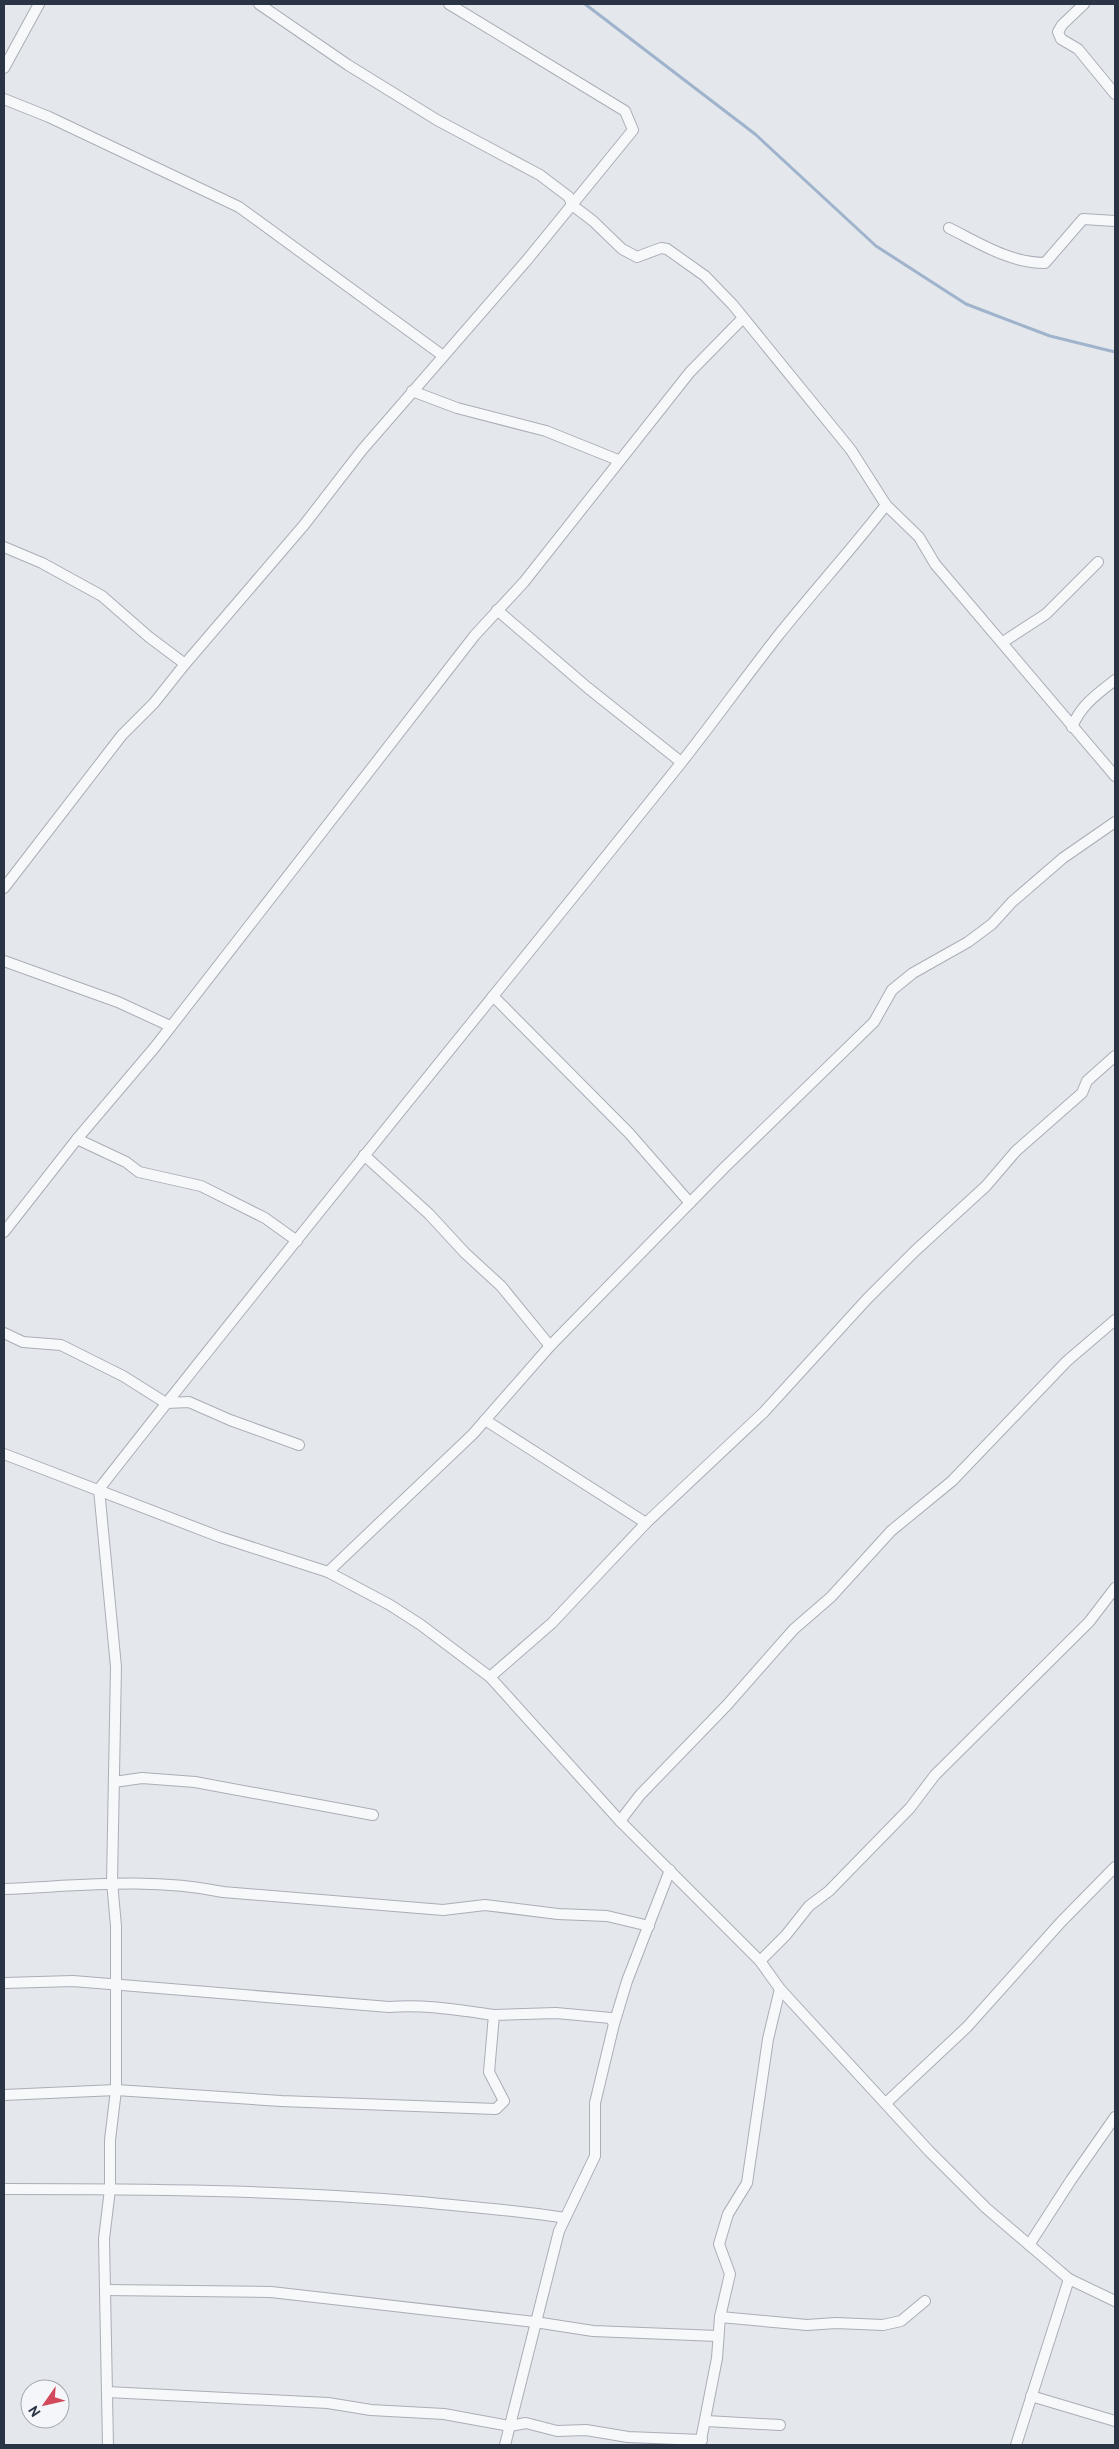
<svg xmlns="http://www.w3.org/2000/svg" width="1119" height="2449" font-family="Overpass,sans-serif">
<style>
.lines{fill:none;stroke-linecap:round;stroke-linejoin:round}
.stream{stroke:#9fb4cc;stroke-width:3}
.minor-casing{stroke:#a9aeb7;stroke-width:12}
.minor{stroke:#f7f8fa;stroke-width:10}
</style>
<rect width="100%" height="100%" fill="#e4e7ec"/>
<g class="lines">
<!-- stream -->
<polyline class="stream" points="585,4 755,134 876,246 966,304 1050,336 1115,352"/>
<!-- minor casing -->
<g class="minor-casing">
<g id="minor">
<polyline points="259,4 348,65 437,120 540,175 569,197 572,205 593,221 622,249 637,257 661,248 667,249 705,276 733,305 851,450 886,505 919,537 935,564 1115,776"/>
<polyline points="1084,4 1062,25 1058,32 1061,39 1078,49 1115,94"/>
<polyline points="4,68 39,4"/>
<polyline points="4,99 49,117 239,207 442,355"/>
<path d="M949,228C979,243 1010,263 1045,263L1083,219L1115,221"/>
<polyline points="412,391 457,408 546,431 618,460"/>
<polyline points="4,547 42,563 102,596 149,637 185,664 304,525 362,450 527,260 633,130 625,111 449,4"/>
<polyline points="497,610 588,688 681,762"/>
<polyline points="1003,642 1046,614 1098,562"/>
<path d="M1072,727C1081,705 1097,694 1115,680"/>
<polyline points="4,888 122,735 154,703 185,664"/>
<polyline points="4,961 118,1002 170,1026"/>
<polyline points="493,996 629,1133 690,1203"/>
<polyline points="77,1139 126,1162 139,1172 201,1186 265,1218 297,1241"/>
<polyline points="364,1155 429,1214 465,1253 501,1286 550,1346"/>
<polyline points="4,1232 77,1139 155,1047 475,635 524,582 690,372 743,318"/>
<polyline points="4,1333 23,1342 61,1345 123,1376 166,1403 189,1402 230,1420 299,1445"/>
<polyline points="485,1420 646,1523"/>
<polyline points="4,1454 220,1537 328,1572 390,1605 421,1625 490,1677 620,1821 760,1961 780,1989 929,2151 986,2208 1069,2279 1115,2301"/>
<polyline points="328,1572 473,1434 550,1346 724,1168 874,1022 892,990 913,973 968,942 992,924 1012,902 1063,858 1115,822"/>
<polyline points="490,1677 552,1623 646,1523 764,1412 867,1299 915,1251 986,1186 1016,1151 1082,1093 1087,1081 1115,1056"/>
<polyline points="114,1782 142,1778 195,1782 373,1815"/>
<polyline points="620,1821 640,1795 727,1705 794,1629 831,1597 891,1531 952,1481 1067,1361 1115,1320"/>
<path d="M4,1889C78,1886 149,1877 223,1892L443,1910L485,1905L558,1914L607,1916L649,1926"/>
<polyline points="760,1961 786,1935 809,1906 829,1891 910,1808 935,1775 1089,1622 1115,1588"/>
<path d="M4,1983L73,1981L389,2007C424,2004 459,2010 494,2015"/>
<polyline points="4,2095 116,2090 281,2101 496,2109 504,2101 489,2072 494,2015 556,2013 611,2018 614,2024"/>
<polyline points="886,2103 967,2027 1061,1922 1115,1867"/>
<path d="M4,2189C143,2189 282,2190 421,2202C469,2207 517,2210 565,2218"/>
<polyline points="1029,2245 1071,2180 1115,2117"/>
<polyline points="105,2290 271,2292 535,2322 593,2331 718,2336"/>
<polyline points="720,2317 807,2325 836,2323 883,2325 901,2321 925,2301"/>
<polyline points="107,2392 328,2403 371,2410 444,2414 510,2426 526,2423 557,2431 586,2430 628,2437 702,2440"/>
<polyline points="1031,2396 1115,2421"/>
<polyline points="706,2421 780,2425"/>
<path d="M108,2445L104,2239L110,2189V2140L116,2090V1926L112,1882L116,1667L99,1489C290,1245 487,1005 681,763C714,721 745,678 777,637C813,592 851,550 886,505"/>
<polyline points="505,2445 559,2231 595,2156 595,2103 614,2024 627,1981 670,1870"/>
<polyline points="700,2445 717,2358 720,2317 730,2274 719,2244 728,2214 747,2183 768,2039 780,1989"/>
<polyline points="1016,2445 1069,2279"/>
</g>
</g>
<!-- minor -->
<use href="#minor" class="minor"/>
</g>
<!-- border -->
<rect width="1119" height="2449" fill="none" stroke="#2b3445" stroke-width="10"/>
<!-- north arrow -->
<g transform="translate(45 2404) rotate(236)"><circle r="24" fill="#f4f6f9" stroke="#a4a8b1"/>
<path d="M0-4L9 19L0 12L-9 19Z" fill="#d1495b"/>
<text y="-8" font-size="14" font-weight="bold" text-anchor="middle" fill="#2b3445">N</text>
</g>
</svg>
